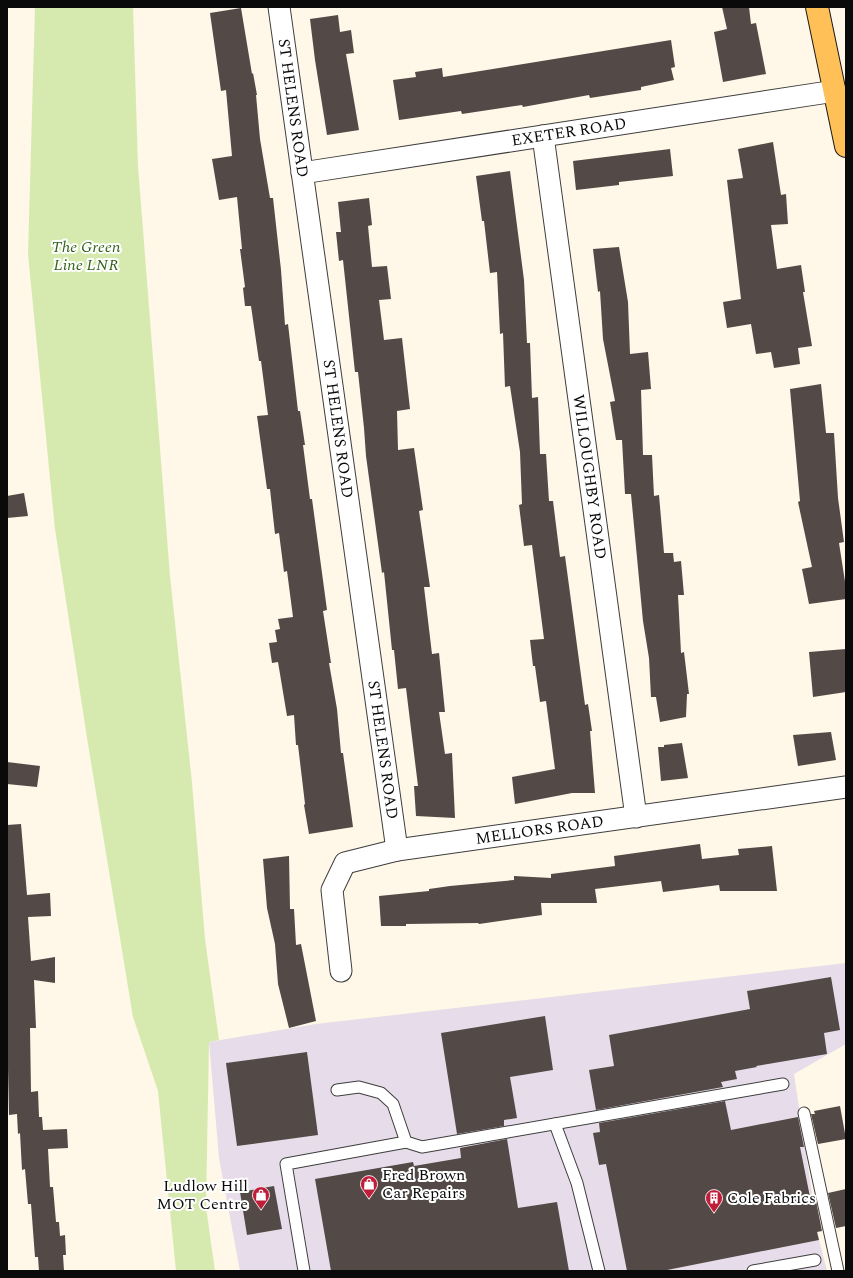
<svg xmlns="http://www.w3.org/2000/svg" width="853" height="1278" font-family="Spectral,serif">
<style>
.industrial{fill:#e7ddea}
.green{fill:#d6eab0}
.building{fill:#534946}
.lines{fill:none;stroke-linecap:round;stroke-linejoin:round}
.lane-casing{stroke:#3d3d3d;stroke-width:13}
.street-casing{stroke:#3d3d3d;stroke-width:23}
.primary-casing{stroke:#1b1b1b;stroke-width:24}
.lane{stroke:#fff;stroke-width:11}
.street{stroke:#fff;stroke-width:21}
.primary{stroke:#ffc057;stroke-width:22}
.labels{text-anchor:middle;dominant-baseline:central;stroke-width:4;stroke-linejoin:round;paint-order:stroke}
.street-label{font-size:16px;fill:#0a0a0a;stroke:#fff}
.park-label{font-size:16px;font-style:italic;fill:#326319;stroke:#fff}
.poi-label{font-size:16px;fill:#0a0a0a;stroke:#fff;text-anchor:start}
</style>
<rect width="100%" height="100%" fill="#fff7e7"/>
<!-- industrial -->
<polygon class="industrial" points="846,963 846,1044 794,1074 819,1240 827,1271 240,1271 219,1158 209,1042 316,1024"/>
<!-- green -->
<polygon class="green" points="35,7 133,7 138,166 170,576 192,783 205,939 219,1040 209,1042 206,1207 215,1271 176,1271 158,1091 133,1017 87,738 55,529 28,254"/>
<!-- building -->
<g class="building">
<polygon points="722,7 749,7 751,24 756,23 766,74 723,82 714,32 727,29"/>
<polygon points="241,8 252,74 253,73 257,95 256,95 260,139 270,198 273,198 281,270 285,325 288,324 298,411 300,411 305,445 303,445 310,499 312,499 327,610 323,611 331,663 329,663 337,709 341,753 343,753 353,827 309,834 304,805 305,804 298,745 296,745 294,715 287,716 278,662 272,663 269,643 277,642 275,630 280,629 278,619 293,617 287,571 284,572 279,533 275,534 270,489 267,489 257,416 268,415 261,361 259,361 251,306 245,306 243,288 245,287 240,249 242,249 237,197 219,200 212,159 232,156 226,90 221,91 210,13"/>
<polygon points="338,15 340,32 351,30 354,53 346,54 359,130 327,135 315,60 310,19"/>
<polygon points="671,40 675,67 671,68 674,80 641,87 641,90 590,98 589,95 523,107 522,105 462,114 461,111 399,120 393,80 416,77 415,72 442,68 443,77"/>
<polygon points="773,142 781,195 786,194 788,224 771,225 777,269 801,265 805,292 803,292 812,346 798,348 800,364 774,368 771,352 756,354 751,324 727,328 723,302 741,299 727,180 743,178 738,149"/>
<polygon points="670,149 673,176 619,182 619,185 576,190 573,161"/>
<polygon points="510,171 524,280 527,343 530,343 532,398 538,397 540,454 546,454 549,501 553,501 560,557 565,556 585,705 588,704 592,731 590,731 595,793 572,793 515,804 512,777 555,769 546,701 540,702 535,666 533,666 530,640 544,639 532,545 524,546 519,505 522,504 520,452 510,386 505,387 503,333 500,334 497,272 490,273 484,221 482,221 476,176"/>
<polygon points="369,198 372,225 368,226 372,267 387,266 391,299 379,300 384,340 402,338 410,409 397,411 398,450 414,448 423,510 419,511 430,587 424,587 432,654 439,653 445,712 439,712 445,754 452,753 455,818 416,816 414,786 418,786 406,688 398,689 394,650 392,650 384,572 382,573 366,456 364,428 358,372 355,372 343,260 339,261 336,232 341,232 338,202"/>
<polygon points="619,247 628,302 630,354 648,352 651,389 641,390 643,455 652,455 654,496 659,495 664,553 673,553 674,562 681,561 684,595 678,595 681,653 684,652 689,694 687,694 686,717 660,722 656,697 651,697 649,658 643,621 631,494 625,494 622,440 616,440 610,402 615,401 603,339 600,291 598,292 593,249"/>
<polygon points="821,384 826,433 834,433 838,498 844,542 839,543 846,588 846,599 809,604 802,569 812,567 798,502 800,501 790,389"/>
<polygon points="24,493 28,516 7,518 7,496"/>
<polygon points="846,649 846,692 813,697 809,652"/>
<polygon points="831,732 836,760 798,766 793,735"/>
<polygon points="682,743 688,778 661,781 658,747 664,747 664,745"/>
<polygon points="7,762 40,766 37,787 7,784"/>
<polygon points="21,824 27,895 50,893 51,916 28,917 31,961 55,957 55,983 34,980 36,1028 30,1028 31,1092 38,1091 39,1117 42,1117 43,1130 67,1129 68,1148 48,1149 50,1187 53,1187 56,1222 59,1222 60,1236 65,1235 66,1255 63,1255 64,1271 39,1271 38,1257 35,1257 31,1204 28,1204 25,1169 22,1170 20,1133 18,1134 17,1114 9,1115 8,1069 7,1069 7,825"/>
<polygon points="700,844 702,859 739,855 738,849 772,846 777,891 720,891 719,885 663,892 661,881 595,889 597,903 541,903 542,915 479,924 478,923 406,924 406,926 381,926 379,896 429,891 429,889 450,886 514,880 514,876 551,878 551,874 615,866 614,856"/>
<polygon points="289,856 290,909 294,909 296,945 301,944 316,1021 289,1028 278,984 275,944 267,908 263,859"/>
<polygon points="831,977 840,1030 824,1033 827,1054 756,1066 757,1067 735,1071 737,1079 721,1082 723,1087 596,1110 589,1070 614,1066 609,1035 750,1009 747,991"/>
<polygon points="545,1016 553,1070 510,1077 517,1118 504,1120 504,1126 457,1134 441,1033"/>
<polygon points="307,1052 318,1135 237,1146 226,1063"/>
<polygon points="725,1101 731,1130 798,1117 804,1147 800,1147 810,1197 815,1196 822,1231 817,1232 819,1240 662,1271 627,1271 606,1164 599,1165 593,1133 600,1132 599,1123"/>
<polygon points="840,1106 846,1139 818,1144 811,1114 815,1114 814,1111"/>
<polygon points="507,1139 518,1208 557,1202 569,1271 331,1271 315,1179 413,1162 414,1166 461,1158 460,1148"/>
<polygon points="274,1186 282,1229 247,1235 240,1192"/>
<polygon points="846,1189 846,1226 836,1228 828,1193"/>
</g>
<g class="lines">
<!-- lane casing -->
<g class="lane-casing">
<g id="lane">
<polyline points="337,1090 359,1087 381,1093 393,1104 406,1142 422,1147 783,1084"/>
<polyline points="804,1113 838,1271"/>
<polyline points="555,1124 577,1183 599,1271"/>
<polyline points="304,1271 286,1164 406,1142"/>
<polyline points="753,1271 815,1260"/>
</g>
</g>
<!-- street casing -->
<g class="street-casing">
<g id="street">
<path id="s1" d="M279,7L397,850"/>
<path id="s2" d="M543,136L636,817"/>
<path id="s3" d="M302,173L835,91"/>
<path id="s4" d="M341,971L332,890L345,863L397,850L846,787"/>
</g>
</g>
<!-- primary casing -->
<g class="primary-casing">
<polyline id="primary" points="817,7 846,146"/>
</g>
<!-- lane -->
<use href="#lane" class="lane"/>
<!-- street -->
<use href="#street" class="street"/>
<!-- primary -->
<use href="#primary" class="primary"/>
</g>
<!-- icons -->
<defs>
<g id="shop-pin" transform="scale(0.9)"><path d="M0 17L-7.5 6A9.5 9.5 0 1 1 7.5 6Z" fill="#bf1d3a" stroke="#fff"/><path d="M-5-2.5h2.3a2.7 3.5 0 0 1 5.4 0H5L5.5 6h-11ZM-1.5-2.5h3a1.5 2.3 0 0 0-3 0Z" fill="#fff"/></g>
<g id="building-pin" transform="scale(0.9)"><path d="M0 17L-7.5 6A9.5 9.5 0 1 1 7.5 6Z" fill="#bf1d3a" stroke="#fff"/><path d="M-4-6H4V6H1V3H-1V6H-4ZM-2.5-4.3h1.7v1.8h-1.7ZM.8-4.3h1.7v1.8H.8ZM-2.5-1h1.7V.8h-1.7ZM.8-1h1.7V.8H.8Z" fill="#fff"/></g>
</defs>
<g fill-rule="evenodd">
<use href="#shop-pin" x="369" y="1184"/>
<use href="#shop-pin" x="261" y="1195"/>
<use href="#building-pin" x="714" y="1198"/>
</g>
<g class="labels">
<!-- street labels -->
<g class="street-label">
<text stroke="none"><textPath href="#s1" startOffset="102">ST HELENS ROAD</textPath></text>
<text stroke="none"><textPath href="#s3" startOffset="270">EXETER ROAD</textPath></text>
<text stroke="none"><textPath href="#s1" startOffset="426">ST HELENS ROAD</textPath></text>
<text stroke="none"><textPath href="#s2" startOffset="344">WILLOUGHBY ROAD</textPath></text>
<text stroke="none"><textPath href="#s1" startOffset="750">ST HELENS ROAD</textPath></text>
<text stroke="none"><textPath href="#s4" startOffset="309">MELLORS ROAD</textPath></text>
</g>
<!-- park labels -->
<g class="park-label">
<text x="86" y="247">The Green<tspan x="86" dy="18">Line LNR</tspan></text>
</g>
<!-- poi labels -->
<g class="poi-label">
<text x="382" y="1175">Fred Brown<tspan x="382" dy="18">Car Repairs</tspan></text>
<text x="248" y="1186" text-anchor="end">Ludlow Hill<tspan x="248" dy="18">MOT Centre</tspan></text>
<text x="727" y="1198">Cole Fabrics</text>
</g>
</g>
<!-- border -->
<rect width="853" height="1278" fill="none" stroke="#0a0a0a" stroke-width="16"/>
</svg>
